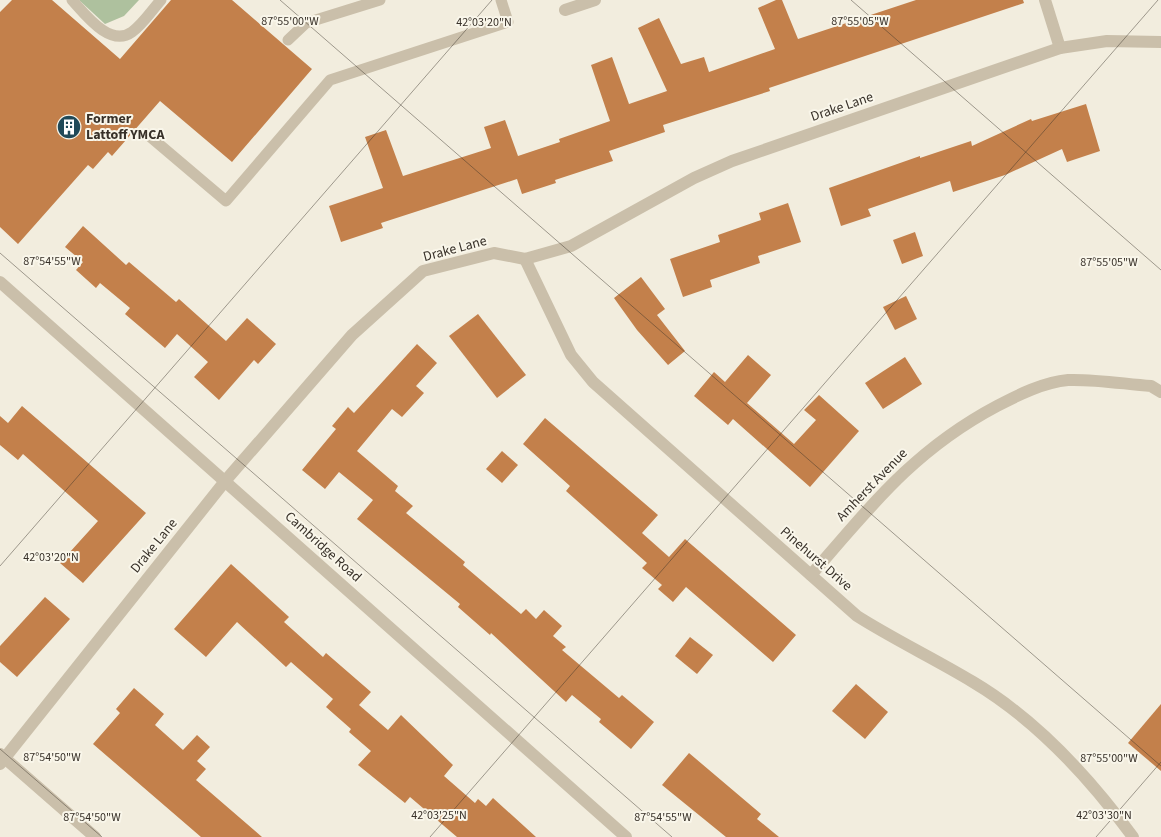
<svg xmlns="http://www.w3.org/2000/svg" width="1161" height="837" font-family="'Source Sans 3',sans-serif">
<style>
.green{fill:#aec19e}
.building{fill:#c3804b}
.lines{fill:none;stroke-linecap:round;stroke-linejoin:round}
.service{stroke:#cabfaa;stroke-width:11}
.minor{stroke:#cabfaa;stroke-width:12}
.ticks{fill:none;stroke:#383129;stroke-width:1;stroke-opacity:0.45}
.labels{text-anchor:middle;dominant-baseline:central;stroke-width:4;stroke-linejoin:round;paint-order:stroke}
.street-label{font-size:14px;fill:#383129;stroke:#f9f6ea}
.poi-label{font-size:14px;font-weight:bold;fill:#383129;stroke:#f9f6ea;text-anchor:start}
.ticks-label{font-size:12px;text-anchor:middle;fill:#383129;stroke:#f9f6ea;stroke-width:4;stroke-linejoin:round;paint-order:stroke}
</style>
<rect width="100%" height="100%" fill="#f2edde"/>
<!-- green -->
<polygon class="green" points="79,0 139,0 124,16 105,24"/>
<!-- building -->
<g class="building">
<polygon points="12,0 52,0 120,59 171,0 232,0 312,69 232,162 160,101 112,156 108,152 93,169 88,165 18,244 0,227 0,12"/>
<polygon points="776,0 782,0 798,39 916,0 1023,0 1024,3 769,88 770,91 663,125 665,132 609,151 613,161 555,180 556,183 522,194 517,179 381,223 383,228 341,242 329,206 383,188 365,137 386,130 403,176 491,148 484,127 505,120 518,156 560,142 559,139 610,121 591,65 612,57 629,104 667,91 638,28 659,18 681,64 704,57 709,72 775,49 758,8"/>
<polygon points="1086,104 1100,151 1067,162 1062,149 1005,175 953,192 950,181 868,209 871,216 841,226 829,188 920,156 920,158 971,141 972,146 1031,119 1032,121"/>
<polygon points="788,203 801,242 758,256 760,263 710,280 712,287 683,297 670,259 720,242 718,235 761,220 759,213"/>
<polygon points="83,226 126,265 129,262 176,302 179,299 226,341 247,318 276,344 258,364 254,360 219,400 194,377 208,362 177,334 165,348 125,314 130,308 100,283 96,288 76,270 83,262 65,247"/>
<polygon points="915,232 923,256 902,264 893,240"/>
<polygon points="641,277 665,309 657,315 685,351 668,365 637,330 614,298"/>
<polygon points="906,296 917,319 895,330 883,307"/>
<polygon points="478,314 526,375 497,398 449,336"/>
<polygon points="417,344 437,363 416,386 424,393 402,417 392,409 357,451 398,486 395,491 413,506 406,513 465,562 463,565 521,614 526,609 536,619 544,610 562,626 553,636 566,647 562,650 619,698 622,695 654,722 631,749 599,722 601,719 572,695 566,702 491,633 490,635 458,607 460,604 357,519 373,500 339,472 325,489 302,470 336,429 332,426 348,407 354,413"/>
<polygon points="748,355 771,375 747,403 794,444 816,420 804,410 819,395 859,431 810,487 733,419 728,425 694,396 714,372 725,382"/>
<polygon points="905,357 922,384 883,409 865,383"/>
<polygon points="22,406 146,513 83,583 60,563 98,521 23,454 18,460 0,445 0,416 8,423"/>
<polygon points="545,418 658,515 642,533 669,557 685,539 796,635 773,662 686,587 673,602 658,589 662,585 642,568 647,563 566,491 570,486 523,444"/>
<polygon points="502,451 518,465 502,483 486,469"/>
<polygon points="231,564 289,617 284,622 323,657 326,653 371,692 359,705 388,730 401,715 453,765 444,776 475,803 478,799 486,806 493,798 536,837 457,837 410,797 405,803 358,765 371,751 349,732 351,729 326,707 333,699 291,662 286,667 237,622 206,657 174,629"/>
<polygon points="45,597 70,619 17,677 0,662 0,646"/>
<polygon points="690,637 713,655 697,674 675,656"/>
<polygon points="856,684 888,712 865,739 832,711"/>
<polygon points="134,688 164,714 155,725 183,750 197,735 210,747 197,761 206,769 196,780 262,837 201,837 93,744 120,713 116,709"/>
<polygon points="1161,704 1161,771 1128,743"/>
<polygon points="689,753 761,814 757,819 779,837 726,837 662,785"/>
</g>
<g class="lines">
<!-- service -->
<g class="service">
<path d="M72,0C85,14 110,48 132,32C143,24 152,10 161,0"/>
<polyline points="288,40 306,23 380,0"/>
<polyline points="147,134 226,201 330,80 508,22 501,0"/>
</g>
<!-- minor -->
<g class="minor">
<polyline points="1045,0 1060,48"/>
<polyline points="565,10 595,0"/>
<path d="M525,259L571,355L593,382L857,616C895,640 935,659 973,682C1037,720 1089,777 1133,837"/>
<polyline points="0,282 626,837"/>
<path d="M811,575C871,506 914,450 997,406C1018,395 1044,382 1068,380C1095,379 1124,384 1151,386L1161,392"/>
<polyline points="0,754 95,837"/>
<polyline points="0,764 226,480 352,335 423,271 494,253 525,259 571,246 694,178 732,161 1060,48 1107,41 1161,42"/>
</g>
</g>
<!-- ticks -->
<path class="ticks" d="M280,0L1161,766M851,0L1161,270M0,253L672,837M0,566L492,0M0,749L102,837M430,837L1158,0M1096,837L1161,762"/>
<!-- icons -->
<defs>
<g id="building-disc" transform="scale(1.25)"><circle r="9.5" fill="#204958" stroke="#f9f6ea"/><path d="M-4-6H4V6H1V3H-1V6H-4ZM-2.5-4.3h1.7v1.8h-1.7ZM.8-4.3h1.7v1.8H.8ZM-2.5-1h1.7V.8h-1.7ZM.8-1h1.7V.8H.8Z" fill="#fff"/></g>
</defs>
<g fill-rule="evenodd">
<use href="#building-disc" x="69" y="127"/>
</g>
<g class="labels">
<!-- street labels -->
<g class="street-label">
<text transform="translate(842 107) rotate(-19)">Drake Lane</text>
<text transform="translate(455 249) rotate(-15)">Drake Lane</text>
<text transform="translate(872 485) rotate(-46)">Amherst Avenue</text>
<text transform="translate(154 546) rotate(-51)">Drake Lane</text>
<text transform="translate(323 547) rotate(42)">Cambridge Road</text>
<text transform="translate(816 559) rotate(41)">Pinehurst Drive</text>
</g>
<!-- poi labels -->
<g class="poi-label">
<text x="86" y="119">Former<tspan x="86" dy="16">Lattoff YMCA</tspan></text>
</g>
</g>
<g class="ticks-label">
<text x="290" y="25">87°55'00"W</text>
<text x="860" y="25">87°55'05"W</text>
<text x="484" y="26">42°03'20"N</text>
<text x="52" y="265">87°54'55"W</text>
<text x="1109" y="266">87°55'05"W</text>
<text x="51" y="561">42°03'20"N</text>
<text x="52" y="761">87°54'50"W</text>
<text x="1109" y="762">87°55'00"W</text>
<text x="439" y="819">42°03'25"N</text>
<text x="1104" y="819">42°03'30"N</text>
<text x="92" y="821">87°54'50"W</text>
<text x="663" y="821">87°54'55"W</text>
</g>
</svg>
